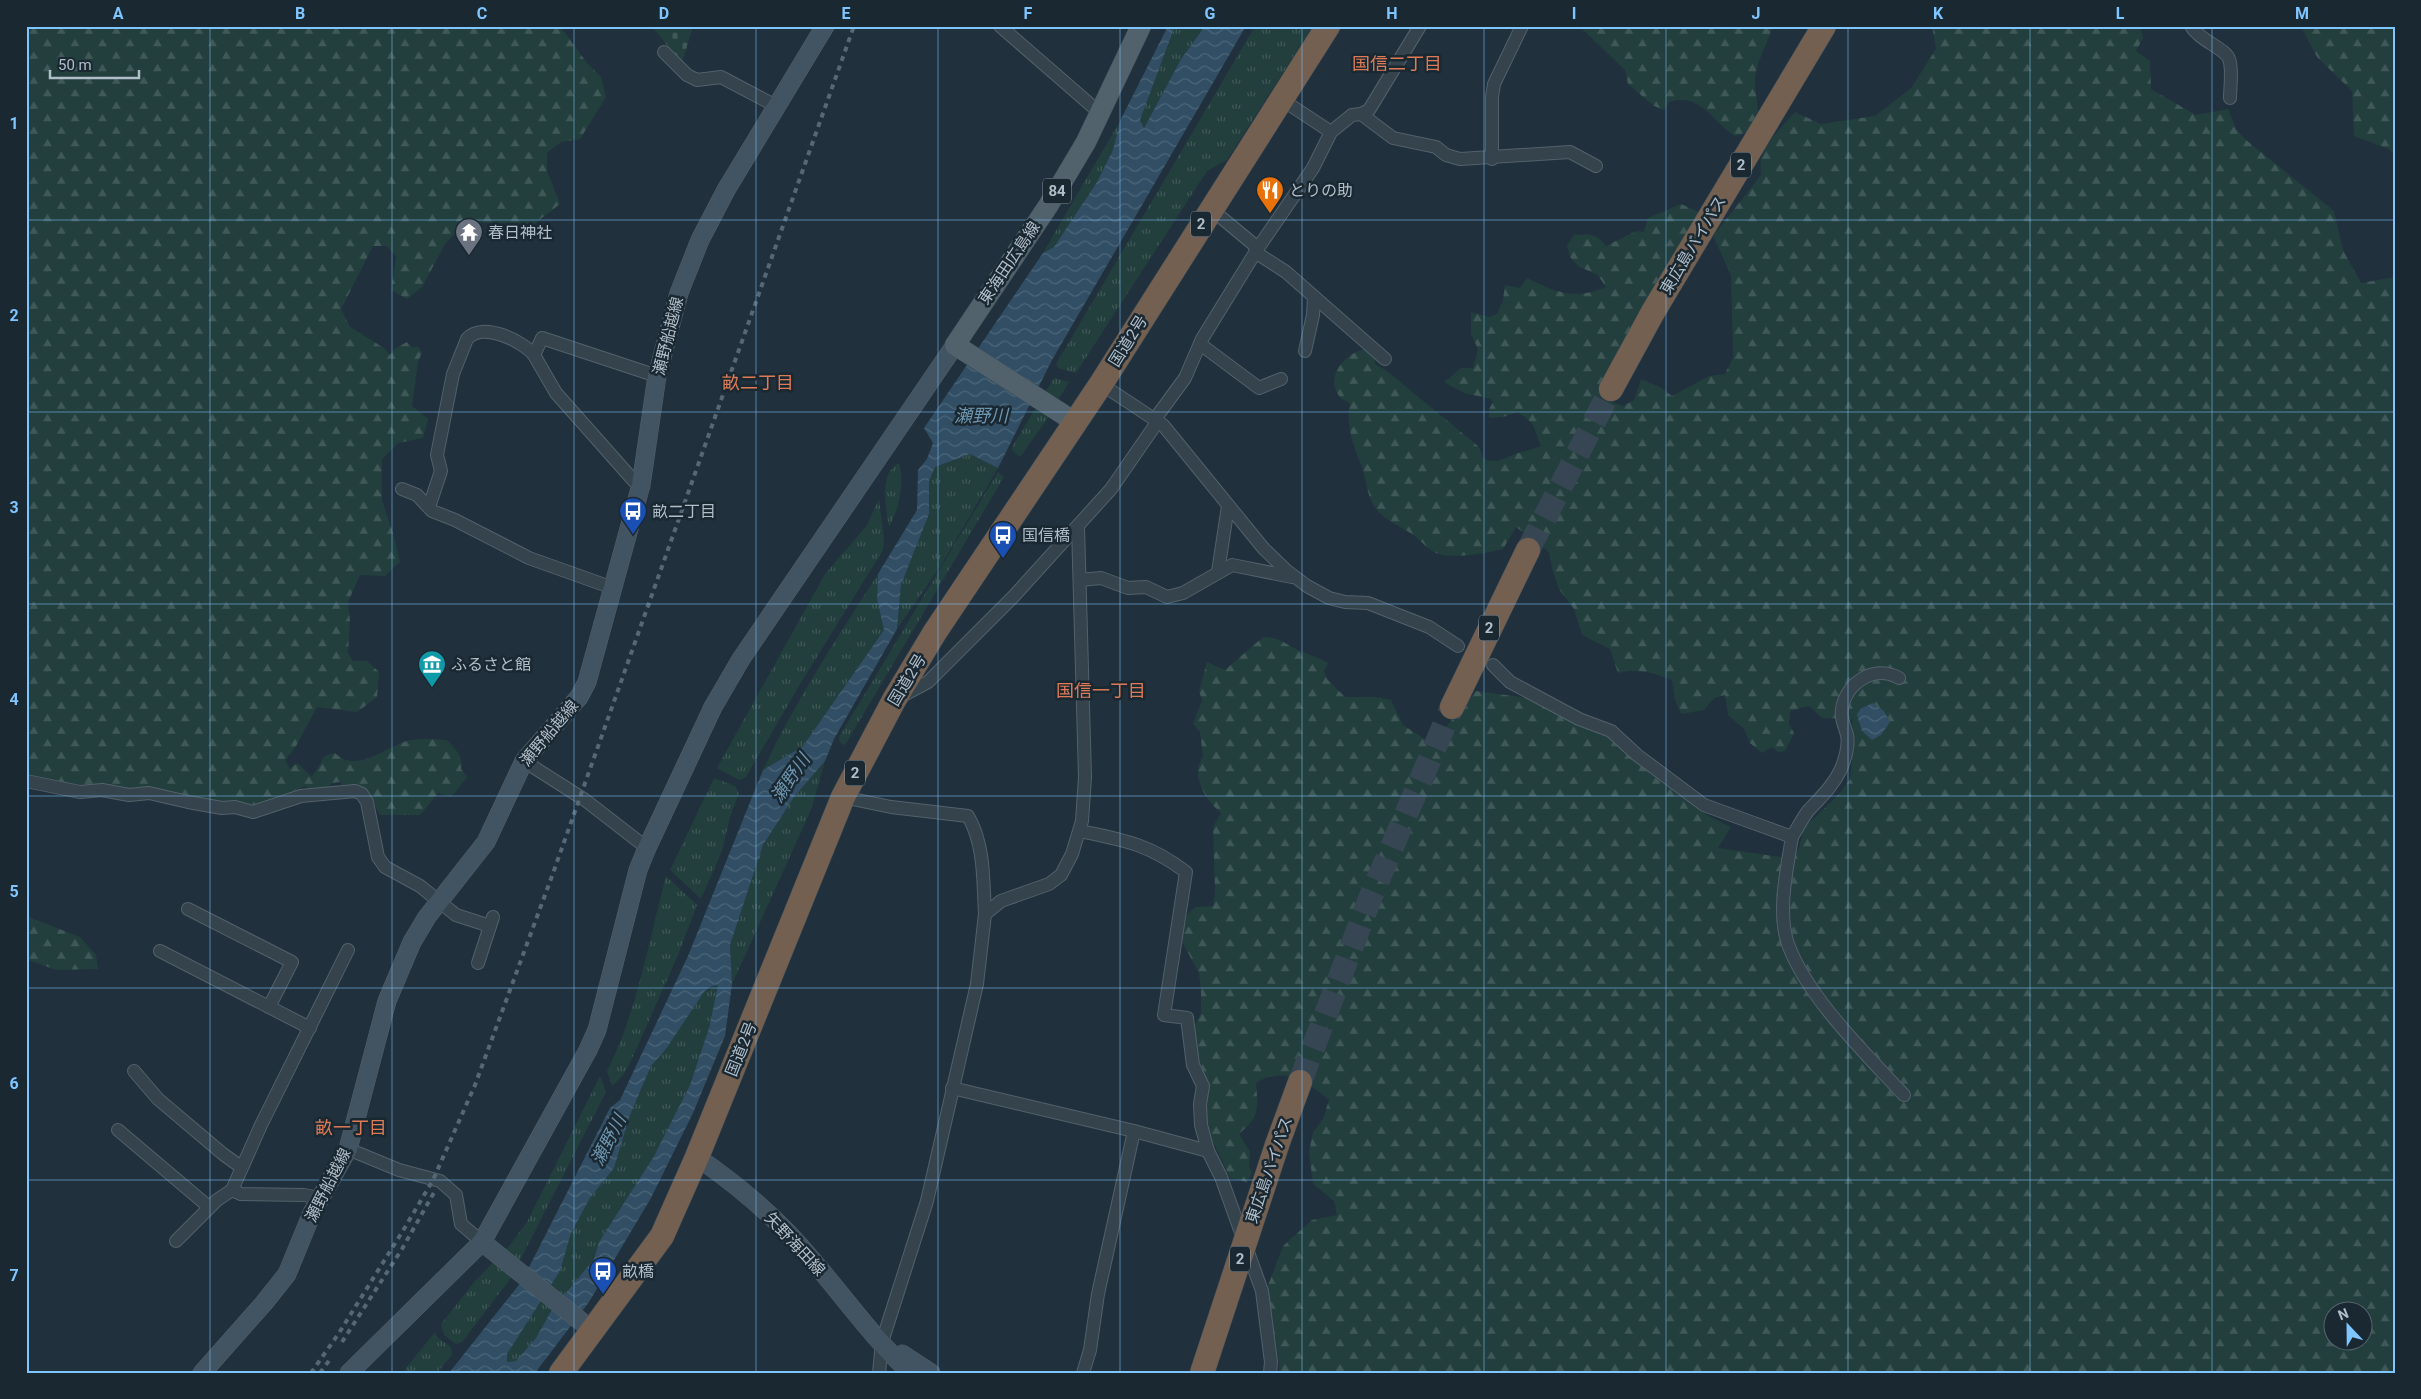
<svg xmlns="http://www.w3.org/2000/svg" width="2421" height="1399" font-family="Roboto,'Noto Sans JP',sans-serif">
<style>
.grass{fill:url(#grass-tufts)}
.forest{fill:url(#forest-firs);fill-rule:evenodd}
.cemetery{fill:url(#cemetery-stones)}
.water{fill:url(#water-waves);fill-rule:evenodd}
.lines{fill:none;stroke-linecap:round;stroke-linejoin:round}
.highway-tunnel{stroke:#364652;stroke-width:24;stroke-dasharray:24 12;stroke-linecap:butt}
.street-casing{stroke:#53616b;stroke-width:14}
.secondary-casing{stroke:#53616b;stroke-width:19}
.primary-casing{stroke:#3e4c56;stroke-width:21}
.highway-casing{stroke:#404e58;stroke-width:25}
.street{stroke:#35434d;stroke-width:12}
.secondary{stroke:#425361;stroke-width:18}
.primary{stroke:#52626d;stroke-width:20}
.highway{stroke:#746051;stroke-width:24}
.rail{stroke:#566875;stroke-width:4;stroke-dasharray:5 5;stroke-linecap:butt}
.highway-bridge-casing{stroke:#404e58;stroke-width:25;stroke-linecap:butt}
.highway-bridge{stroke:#746051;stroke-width:24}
.grid{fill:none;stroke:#7fc5ff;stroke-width:1;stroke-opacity:0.55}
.labels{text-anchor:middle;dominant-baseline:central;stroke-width:5;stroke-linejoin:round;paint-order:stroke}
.shield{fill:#1a2832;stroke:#83919c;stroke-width:1}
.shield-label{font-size:15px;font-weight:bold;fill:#b0bec9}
.poi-label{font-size:16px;fill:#b0bec9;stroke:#1a2832;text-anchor:start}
.street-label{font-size:16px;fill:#b0bec9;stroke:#1a2832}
.neighbourhood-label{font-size:18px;fill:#dd7b56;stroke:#1a2832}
.water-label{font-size:18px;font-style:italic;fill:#6e95af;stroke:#1a2832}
.neatline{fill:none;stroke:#7fc5ff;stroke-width:2}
.grid-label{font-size:16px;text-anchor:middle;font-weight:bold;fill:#7fc5ff}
</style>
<defs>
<pattern id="grass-tufts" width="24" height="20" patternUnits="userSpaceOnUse" patternTransform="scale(1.25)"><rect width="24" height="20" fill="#223e3d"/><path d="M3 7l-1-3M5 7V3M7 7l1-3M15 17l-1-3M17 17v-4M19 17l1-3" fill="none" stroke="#405858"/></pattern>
<pattern id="forest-firs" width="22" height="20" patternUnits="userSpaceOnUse" patternTransform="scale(1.25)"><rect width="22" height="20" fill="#223e3d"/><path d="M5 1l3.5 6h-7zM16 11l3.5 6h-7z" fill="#405858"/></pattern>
<pattern id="cemetery-stones" width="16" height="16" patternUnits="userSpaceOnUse" patternTransform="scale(1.25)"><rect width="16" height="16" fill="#223e3d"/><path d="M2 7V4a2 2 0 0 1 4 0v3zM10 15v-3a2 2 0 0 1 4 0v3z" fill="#405858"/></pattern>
<pattern id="water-waves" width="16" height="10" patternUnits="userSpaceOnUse" patternTransform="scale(1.25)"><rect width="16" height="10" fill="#314e64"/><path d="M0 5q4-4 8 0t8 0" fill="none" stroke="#4c6679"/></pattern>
</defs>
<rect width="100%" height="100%" fill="#20313d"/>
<!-- grass -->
<g class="grass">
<polygon points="1175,26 1205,26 1181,59 1144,128 1140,120"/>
<polygon points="1255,26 1313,26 1227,160 1207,171 1076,373 1058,368 1056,364"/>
<polygon points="1120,121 1113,150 1097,182 1054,247 1043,253"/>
<polygon points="1054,378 1069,382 1046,421 1020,457 1012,450 1012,447"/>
<polygon points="970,454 998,468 940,567 897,629 901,585 929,514 929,481 935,467"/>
<path d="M899,463C905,483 899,509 889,527C886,508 878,474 899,463Z"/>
<polygon points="998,472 1004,477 845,745 840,743 839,737"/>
<polygon points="879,499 884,538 883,550 799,686 746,777 739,780 717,768 825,574 867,525"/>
<path d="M878,574L877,599L884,630L803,746L763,770C795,701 837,638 878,574Z"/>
<polygon points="825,761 811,810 732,984 730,945 763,845 794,797"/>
<polygon points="714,778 735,786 739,793 730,817 722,851 701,899 670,870"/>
<path d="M666,876L697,905L678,955L630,1063L623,1075L612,1086L607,1071C637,1013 649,940 666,876Z"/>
<polygon points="718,985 709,1028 690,1085 654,1156 599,1242 594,1259 551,1311 536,1338 516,1361 507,1362 507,1354 560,1271 571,1233 590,1198 614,1168 630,1115 651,1066 666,1049 704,992"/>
<polygon points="600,1076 606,1092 511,1278 462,1342 456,1344 444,1335 441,1324 476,1280 510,1245 527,1222"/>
<polygon points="435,1332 438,1338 451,1347 452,1355 437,1373 402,1373"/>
</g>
<!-- forest -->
<g class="forest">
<path d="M26,26H560L587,63L601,77L606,97L580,139L561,142L547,153V171L560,204L534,224L466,222L445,244L422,287L407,299L391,290L396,257L387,246H373L341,309L350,327L384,348L390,355L394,349L407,342L412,347H418L422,353L418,361L412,406L428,419L423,438L398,443L382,459V500L393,533L400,562L385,576L360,575L348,602L350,621L348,653L353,661H367L379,672L377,697L357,712L317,707L296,746L285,760L290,769L297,763L312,777L325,756L335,753C356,774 384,748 407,741C420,738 434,739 447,740C455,749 464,756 461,769L467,777L451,797L438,793L420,815H380L368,790L345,788L340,782L332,783L325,791H313L305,786L262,805L76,788L26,776Z"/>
<path d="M1579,26H1776L1772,29C1767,44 1756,63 1755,78C1754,103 1770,129 1735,136C1712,121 1700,92 1669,102L1664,110L1654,106L1628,84L1625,70Z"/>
<path d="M1932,26H2140L2143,38L2136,51L2150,61L2151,89L2196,115L2228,109L2236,129L2246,140L2334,211L2343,250L2361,283L2395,277V1373H1279V1363L1267,1288L1283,1246L1312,1220L1337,1215L1334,1201L1313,1184L1309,1152L1313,1132L1323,1119L1329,1100C1306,1080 1284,1066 1256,1083C1258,1108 1260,1117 1239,1134L1250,1152L1249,1166L1252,1173L1247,1182L1230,1178L1210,1135L1204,1111V1074L1196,1048L1194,1027L1201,1013V991L1199,973L1181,940L1187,915L1195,907L1213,906L1215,892L1213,827L1221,813C1206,800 1189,775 1203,757L1200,732L1193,724L1202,700L1199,691L1207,662L1225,670L1263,637C1280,638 1281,641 1296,649C1306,654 1318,657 1328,663L1324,671L1327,679L1345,697C1364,698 1373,695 1391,700L1403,725L1432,744L1476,691L1528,698L1611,738L1653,776L1707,815L1731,827L1718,848L1780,857L1798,851L1804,828L1840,793L1850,779L1853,752L1852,719L1822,718L1809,706L1790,711L1789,724L1794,733L1785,751L1778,752L1772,747L1762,753L1750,743L1744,729L1728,715L1725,695L1714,698L1704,710L1681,714L1675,700L1672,680C1654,673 1638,668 1618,673L1610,649L1582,635L1574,609L1559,589L1552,568L1549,552L1516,527L1503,549C1486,553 1448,561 1432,551C1425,546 1419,539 1412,534C1401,527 1385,520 1377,510C1367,499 1367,481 1362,467C1354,447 1345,426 1350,404C1347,400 1343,401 1340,397C1322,378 1349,347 1370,349L1375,357V364L1387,371L1479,447C1485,471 1502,459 1518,453C1525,451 1533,449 1541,446L1532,423L1518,412L1503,417L1489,418V409L1493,402L1491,399L1464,393L1444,382L1461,368H1473L1478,349L1471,334V312L1489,317L1497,314L1503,300L1505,285L1520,288L1527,278C1557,293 1574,300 1606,287L1597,274L1579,267L1570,257L1567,245L1574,235C1588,234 1597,233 1606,246L1636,231L1644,232L1648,218L1681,204L1701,213L1612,369L1598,389L1604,399L1623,406L1634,400L1641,379L1660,387L1672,396L1709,376L1725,374L1733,358L1731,275L1713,236L1761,175C1761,170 1760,164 1761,159C1765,144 1785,123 1795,112L1821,124L1875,116L1911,88L1936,49ZM2334,1312H2364V1342H2334Z"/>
<polygon points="2301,26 2395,26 2395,155 2389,149 2354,136 2352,91 2317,57"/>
<polygon points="26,912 31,918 80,937 96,955 98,969 56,970 26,959"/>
</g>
<!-- cemetery -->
<path class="cemetery" d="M651,26H693L682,63C670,51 663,38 651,26Z"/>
<!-- water -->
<g class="water">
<path d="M1168,26H1175L1140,120L1144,128L1181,59L1205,26H1246L1052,360L998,468L970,454L935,467L929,481V514L901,585L897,629L834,739L825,761L794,797L763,845L730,945L732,984L725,1036L693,1113L651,1198L589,1302L535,1373H449L522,1281L610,1108L620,1100L688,956L763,770L803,746L884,630L877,599L878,574L917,510L918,470L927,459L933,443L924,428L1043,253L1054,247L1097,182L1113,150L1120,121ZM718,985L709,1028L690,1085L654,1156L599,1242L594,1259L551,1311L536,1338L516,1361L507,1362V1354L560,1271L571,1233L590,1198L614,1168L630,1115L651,1066L666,1049L704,992L710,987Z"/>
<polygon points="1873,703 1884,711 1890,722 1881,735 1872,740 1862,731 1857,715 1860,709"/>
</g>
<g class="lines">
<!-- highway-tunnel -->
<g class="highway-tunnel">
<polyline points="1528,550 1611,389"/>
<polyline points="1300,1082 1371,896 1452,707"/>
</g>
<!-- street casing -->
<g class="street-casing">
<g id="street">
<polyline points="1000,26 1100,113"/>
<path d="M2191,26C2200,41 2225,48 2229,59C2233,69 2230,87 2230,98"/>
<polyline points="664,52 687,75 697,80 721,77 776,106"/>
<polyline points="1281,99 1331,132"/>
<polyline points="1361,114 1369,110 1420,26"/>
<polyline points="1492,159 1492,97 1494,84 1522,26"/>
<polyline points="1211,209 1258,248"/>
<polyline points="1255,252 1286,272 1385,359"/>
<polyline points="1200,344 1259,388 1281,379"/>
<polyline points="1305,351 1313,315 1314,297"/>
<polyline points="1101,384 1163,425 1264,549 1287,571 1307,586 1329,598 1345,602 1368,603 1429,627 1458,646"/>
<polyline points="1155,419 1185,378 1202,339 1258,248 1313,168 1331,132 1352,115 1361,114 1393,138 1436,147 1446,155 1460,159 1570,152 1596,166"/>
<polyline points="641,485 634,481 556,393 534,355 542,338 657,376"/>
<polyline points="402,489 417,495 432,511 455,520 529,558 613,588"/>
<path d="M429,507L441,471L437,455L453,374L467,339C482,321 523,341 534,355"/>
<polyline points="1218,572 1228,506"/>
<polyline points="1080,580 1101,578 1128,588 1146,587 1167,597 1183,593 1232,565 1292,577"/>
<path d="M1493,665L1510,682L1579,719L1611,731L1637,755L1704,805L1792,837C1797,829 1802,819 1808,811C1821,797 1833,786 1841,769C1845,759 1849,745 1847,735C1845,727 1840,718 1842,709C1846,683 1874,664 1899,678"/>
<polyline points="898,698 928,682 1014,596 1111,489 1158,421"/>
<polyline points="524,761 585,800 647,848"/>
<polyline points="26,781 80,792 102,790 129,795 149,793 188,802 222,808 235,807 253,812 301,796 355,791 362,794 367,802 378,857 385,867 420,886 456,915 490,926"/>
<path d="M843,797L891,807L968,816C985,845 983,882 985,914"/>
<path d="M1080,831C1124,840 1149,844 1186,872L1164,1015L1187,1018L1193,1065L1203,1086L1200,1104L1201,1125L1208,1151"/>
<path d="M1792,837C1787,869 1777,912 1788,944C1807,997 1866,1054 1904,1095"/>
<polyline points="188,909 292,962 269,1007"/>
<polyline points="160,951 310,1028"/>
<polyline points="478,963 493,917"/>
<polyline points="134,1071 158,1099 223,1154 241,1167"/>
<polyline points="952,1088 1134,1131 1208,1151 1221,1177 1262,1291 1271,1362 1270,1373"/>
<polyline points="118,1130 209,1207"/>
<polyline points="348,1149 399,1170 440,1181 456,1195 461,1224 482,1242"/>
<polyline points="232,1190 241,1194 304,1195 319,1198"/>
<polyline points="176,1241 217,1200 232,1190 261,1125 348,950"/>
<polyline points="879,1373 882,1342 927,1201 977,984 985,914 1001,901 1049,884 1061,875 1072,854 1082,821 1085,777 1078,526"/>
<polyline points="1083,1373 1090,1350 1098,1294 1134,1131"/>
</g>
</g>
<!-- secondary casing -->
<g class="secondary-casing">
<g id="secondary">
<path d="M697,1157C739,1186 780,1221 813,1261C845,1298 874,1340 911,1373"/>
<polyline points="482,1242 593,1331"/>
<polyline points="902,1354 931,1373"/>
<polyline points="202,1373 264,1303 287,1274 312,1213 348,1149 387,1001 412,942 427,917 486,842 524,761 579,697 587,682 641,485 657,376 679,293 700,240 726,190 825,26"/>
<polyline points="349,1373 482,1242 588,1050 597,1030 638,870 647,848 713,707 741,659 955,345"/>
</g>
</g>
<!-- primary casing -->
<g class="primary-casing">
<polyline id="primary" points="1075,422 955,345 1048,206 1086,142 1141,26"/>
</g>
<!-- highway casing -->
<g class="highway-casing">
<g id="highway">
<polyline points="1611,389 1653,312 1824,26"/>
<polyline points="1452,707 1528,550"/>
<polyline points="1277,1145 1300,1082"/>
<polyline points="561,1373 662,1236 697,1157 843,797 894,700 935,632 1101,384 1328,26"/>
</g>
</g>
<!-- street -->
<use href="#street" class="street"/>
<!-- secondary -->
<use href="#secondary" class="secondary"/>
<!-- primary -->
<use href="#primary" class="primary"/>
<!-- highway -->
<use href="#highway" class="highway"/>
<!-- rail -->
<g class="rail">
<polyline points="342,1342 402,1249 436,1189"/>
<polyline points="311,1373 339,1333 404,1229 433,1180 475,1085 552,876 854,26"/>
<polyline points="320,1373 331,1358"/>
</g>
<!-- highway-bridge casing -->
<g class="highway-bridge-casing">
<polyline id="highway-bridge" points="1202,1373 1277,1145"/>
</g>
<!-- highway-bridge -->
<use href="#highway-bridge" class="highway-bridge"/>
</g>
<!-- grid -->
<path class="grid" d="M210,26V1373M392,26V1373M574,26V1373M756,26V1373M938,26V1373M1120,26V1373M1302,26V1373M1484,26V1373M1666,26V1373M1848,26V1373M2030,26V1373M2212,26V1373M26,220H2395M26,412H2395M26,604H2395M26,796H2395M26,988H2395M26,1180H2395"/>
<!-- icons -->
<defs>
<g id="restaurant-pin" transform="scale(1.4375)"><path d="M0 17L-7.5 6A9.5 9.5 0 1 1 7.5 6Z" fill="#e8710a" stroke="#1a2832"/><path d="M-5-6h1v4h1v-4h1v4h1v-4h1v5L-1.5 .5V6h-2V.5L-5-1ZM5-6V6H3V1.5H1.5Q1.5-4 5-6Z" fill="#fff"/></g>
<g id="temple-pin" transform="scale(1.4375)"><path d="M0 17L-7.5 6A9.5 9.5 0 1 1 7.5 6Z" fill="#6b7280" stroke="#1a2832"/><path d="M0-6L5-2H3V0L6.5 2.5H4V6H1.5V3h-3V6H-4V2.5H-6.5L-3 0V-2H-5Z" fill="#fff"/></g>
<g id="bus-pin" transform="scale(1.4375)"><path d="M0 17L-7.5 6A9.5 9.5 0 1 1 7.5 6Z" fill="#1a4fb4" stroke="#1a2832"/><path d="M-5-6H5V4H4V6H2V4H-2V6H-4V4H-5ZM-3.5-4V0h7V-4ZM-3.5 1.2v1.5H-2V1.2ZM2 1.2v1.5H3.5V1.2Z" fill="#fff"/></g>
<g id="museum-pin" transform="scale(1.4375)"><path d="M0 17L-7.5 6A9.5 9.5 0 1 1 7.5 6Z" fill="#0f9aa8" stroke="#1a2832"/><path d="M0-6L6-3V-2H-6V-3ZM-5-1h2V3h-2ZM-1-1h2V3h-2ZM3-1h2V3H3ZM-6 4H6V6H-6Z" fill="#fff"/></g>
</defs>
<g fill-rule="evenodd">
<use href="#restaurant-pin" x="1270" y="190"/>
<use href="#temple-pin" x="469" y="232"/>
<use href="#bus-pin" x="633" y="511"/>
<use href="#bus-pin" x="1003" y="535"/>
<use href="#museum-pin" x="432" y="664"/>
<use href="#bus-pin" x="603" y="1271"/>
</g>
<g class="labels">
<!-- shield labels -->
<g class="shield">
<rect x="1731" y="152.5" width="20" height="25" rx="4"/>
<rect x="1043" y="178.5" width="28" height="25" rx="4"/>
<rect x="1191" y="211.5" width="20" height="25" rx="4"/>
<rect x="1479" y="615.5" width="20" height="25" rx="4"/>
<rect x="845" y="760.5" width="20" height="25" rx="4"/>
<rect x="1230" y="1246.5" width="20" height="25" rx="4"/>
</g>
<g class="shield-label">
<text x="1741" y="165">2</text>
<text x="1057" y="191">84</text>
<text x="1201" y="224">2</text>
<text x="1489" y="628">2</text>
<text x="855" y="773">2</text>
<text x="1240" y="1259">2</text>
</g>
<!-- poi labels -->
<g class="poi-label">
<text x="1289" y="190">とりの助</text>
<text x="488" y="232">春日神社</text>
<text x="652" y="511">畝二丁目</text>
<text x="1022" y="535">国信橋</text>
<text x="451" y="664">ふるさと館</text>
<text x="622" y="1271">畝橋</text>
</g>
<!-- street labels -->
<g class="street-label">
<text transform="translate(1693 245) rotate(-59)">東広島バイパス</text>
<text transform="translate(1009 263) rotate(-56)">東海田広島線</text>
<text transform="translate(668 336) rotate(-76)">瀬野船越線</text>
<text transform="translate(1128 341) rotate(-58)">国道2号</text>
<text transform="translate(907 680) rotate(-59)">国道2号</text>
<text transform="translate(549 733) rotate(-50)">瀬野船越線</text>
<text transform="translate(741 1049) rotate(-68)">国道2号</text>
<text transform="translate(1269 1170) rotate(-71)">東広島バイパス</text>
<text transform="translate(328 1185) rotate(-63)">瀬野船越線</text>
<text transform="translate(795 1244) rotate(47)">矢野海田線</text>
</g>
<!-- neighbourhood labels -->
<g class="neighbourhood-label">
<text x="1397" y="63">国信二丁目</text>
<text x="758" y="382">畝二丁目</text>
<text x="1101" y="690">国信一丁目</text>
<text x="351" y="1127">畝一丁目</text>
</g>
<!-- water labels -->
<g class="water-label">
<text x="981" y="415">瀬野川</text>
<text transform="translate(790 778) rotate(-56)">瀬野川</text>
<text transform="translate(608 1140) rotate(-63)">瀬野川</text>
</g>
</g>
<!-- border -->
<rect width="2421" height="1399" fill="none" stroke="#1a2832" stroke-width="55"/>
<!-- north arrow -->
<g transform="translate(2348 1326) rotate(338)"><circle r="24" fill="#1a2832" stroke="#56646e"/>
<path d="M0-4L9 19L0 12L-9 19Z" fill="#7fc5ff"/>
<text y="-8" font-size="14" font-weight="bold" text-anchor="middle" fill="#b0bec9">N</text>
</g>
<!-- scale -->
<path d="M50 70v8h89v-8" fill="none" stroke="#b0bec9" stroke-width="2.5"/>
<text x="58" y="70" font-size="15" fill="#b0bec9" stroke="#1a2832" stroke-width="4" paint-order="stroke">50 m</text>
<rect x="28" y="28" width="2366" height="1344" class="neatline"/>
<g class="grid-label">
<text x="118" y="19">A</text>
<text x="300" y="19">B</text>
<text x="482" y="19">C</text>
<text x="664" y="19">D</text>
<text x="846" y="19">E</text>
<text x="1028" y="19">F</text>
<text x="1210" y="19">G</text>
<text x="1392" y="19">H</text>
<text x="1574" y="19">I</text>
<text x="1756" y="19">J</text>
<text x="1938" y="19">K</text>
<text x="2120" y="19">L</text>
<text x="2302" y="19">M</text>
<text x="14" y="129">1</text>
<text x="14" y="321">2</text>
<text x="14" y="513">3</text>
<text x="14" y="705">4</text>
<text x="14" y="897">5</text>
<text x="14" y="1089">6</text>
<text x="14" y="1281">7</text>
</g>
</svg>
